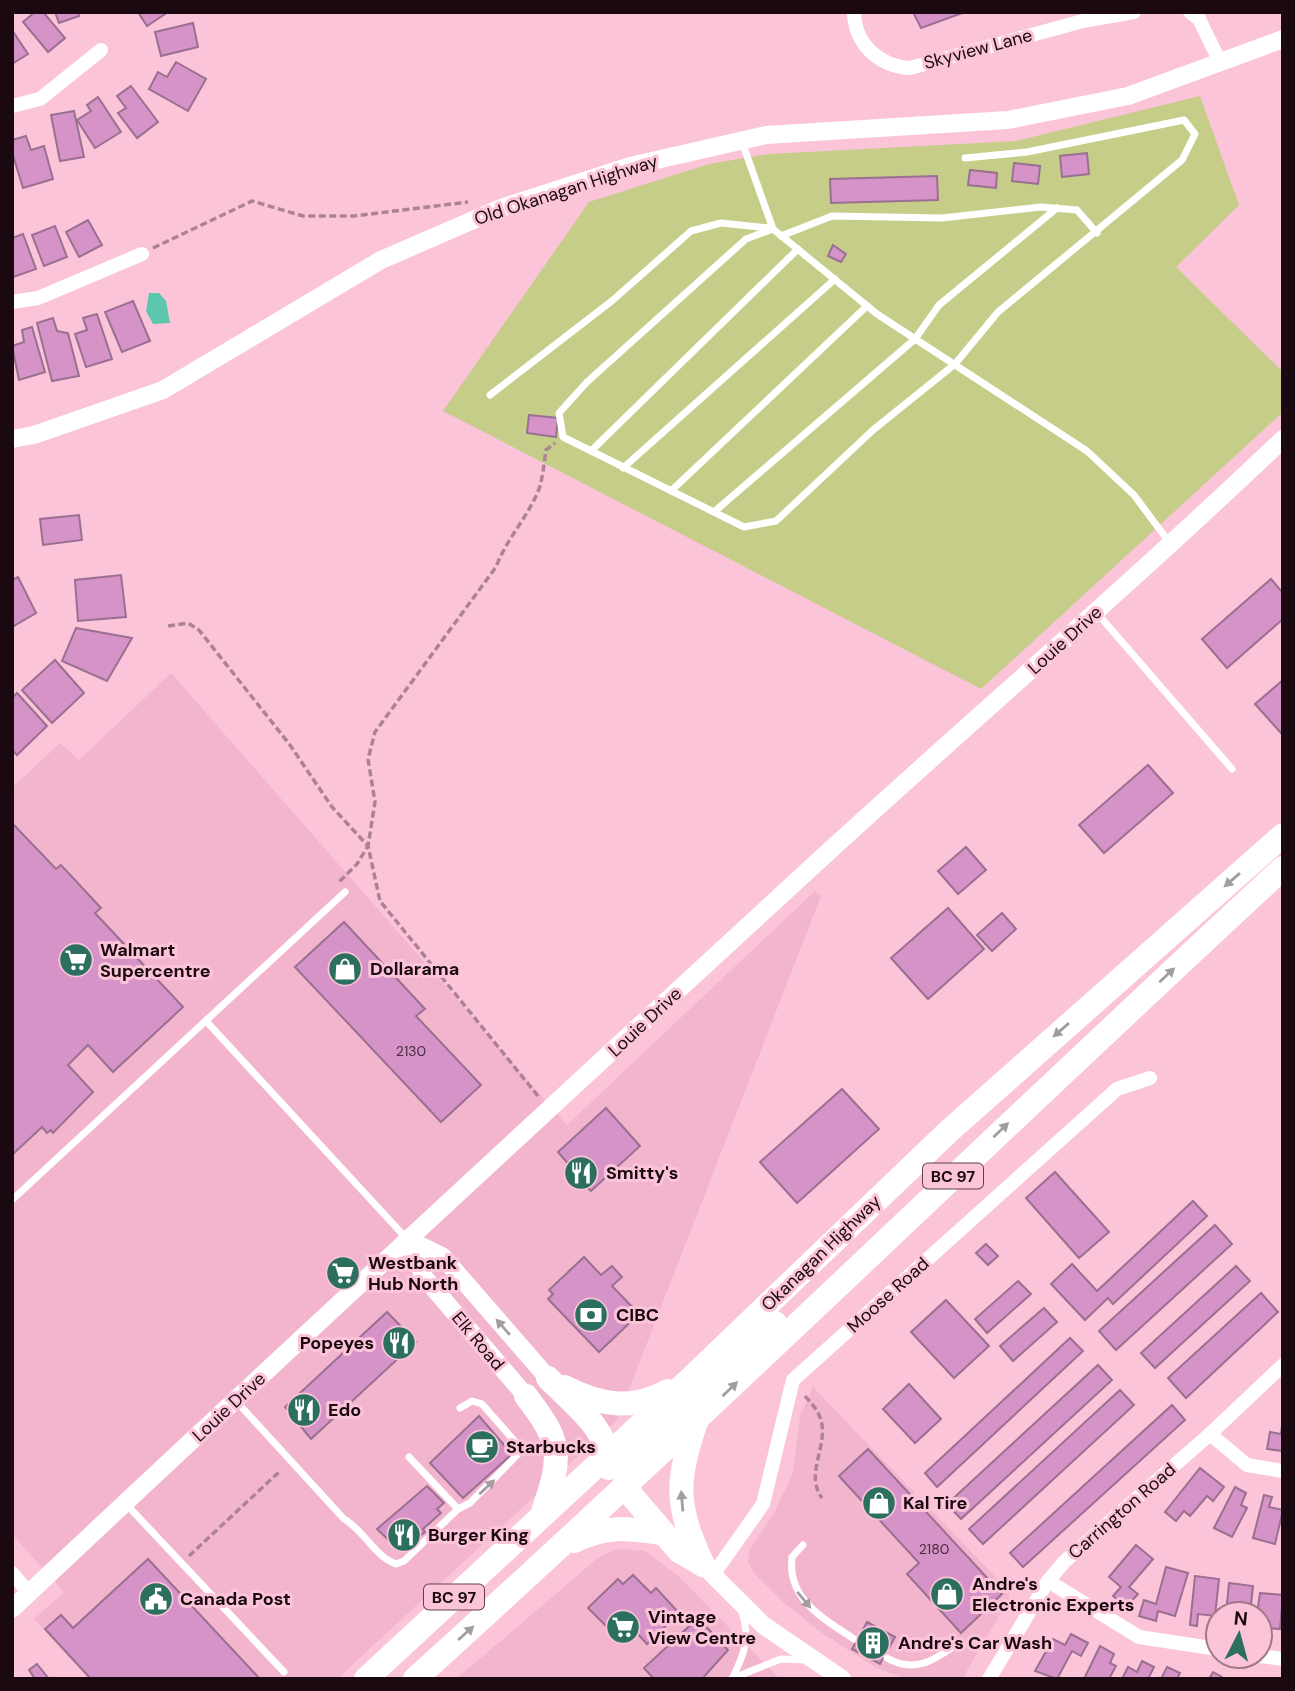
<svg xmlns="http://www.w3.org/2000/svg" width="1295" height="1691" font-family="'DM Sans',sans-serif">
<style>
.built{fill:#f3b5cd}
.green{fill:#c5cd89}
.water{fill:#5cc7ac}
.building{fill:#d693c8;stroke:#997090;stroke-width:2}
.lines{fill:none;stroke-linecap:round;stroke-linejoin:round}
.path{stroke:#ad8394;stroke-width:3.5;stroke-dasharray:7 3.5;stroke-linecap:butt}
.service{stroke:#fff;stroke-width:7}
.minor{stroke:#fff;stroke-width:14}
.tertiary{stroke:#fff;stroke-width:18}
.trunk{stroke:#fff;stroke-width:24}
.oneway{fill:#a39d9f}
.labels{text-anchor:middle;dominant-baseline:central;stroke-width:6;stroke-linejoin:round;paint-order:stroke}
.number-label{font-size:14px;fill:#492c3e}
.shield{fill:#fbc4d9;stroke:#5e414c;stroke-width:2}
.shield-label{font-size:16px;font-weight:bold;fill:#1a0910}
.street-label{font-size:18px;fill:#1a0910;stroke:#fbc4d9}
.poi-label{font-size:18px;font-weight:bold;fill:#1a0910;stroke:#fbc4d9;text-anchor:start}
</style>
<rect width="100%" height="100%" fill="#fbc4d9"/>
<!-- built -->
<g class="built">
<polygon points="171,673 567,1125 815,891 821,896 617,1420 337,1679 89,1679 34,1619 64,1592 12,1534 12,788 60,743 79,760"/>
<polygon points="813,1387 1009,1591 1009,1599 962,1679 906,1679 877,1668 826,1636 784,1603 753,1572 748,1562 750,1549 775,1511 793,1473 800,1416"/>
<polygon points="618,1549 645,1551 677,1575 780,1679 456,1679 599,1557"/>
</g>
<!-- green -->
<polygon class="green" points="1200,96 1239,205 1176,267 1283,372 1283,412 981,689 443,411 589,202 709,164 769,154 1016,141"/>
<!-- water -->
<polygon class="water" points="149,293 159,293 166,301 170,323 153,324 146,311"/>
<!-- building -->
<g class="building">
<polygon points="35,12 43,12 65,38 48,52 23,22"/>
<polygon points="55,12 78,12 79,16 59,23"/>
<polygon points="138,12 168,12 147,26"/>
<polygon points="913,12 965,12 921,28"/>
<polygon points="193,23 198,47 161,56 155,32"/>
<polygon points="12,30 28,54 12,64"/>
<polygon points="176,62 206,79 188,111 149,89 158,72 167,77"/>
<polygon points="131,86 158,122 137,138 118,113 126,108 117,96"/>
<polygon points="98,97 121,132 95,148 77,120 91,111 87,105"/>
<polygon points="74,111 84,157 60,161 51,115"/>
<polygon points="26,136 31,150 44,146 53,179 23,188 12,152 12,140"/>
<polygon points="1087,153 1089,174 1062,177 1060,156"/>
<polygon points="1014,163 1040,166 1038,184 1012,181"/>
<polygon points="970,170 997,173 996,188 968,185"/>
<polygon points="937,176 938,200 831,203 830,179"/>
<polygon points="88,220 102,245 79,257 66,232"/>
<polygon points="55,226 67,257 44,266 32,235"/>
<polygon points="23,234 36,269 13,277 12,238"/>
<polygon points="833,245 846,254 841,262 828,256"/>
<polygon points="133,301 150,341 122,352 105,312"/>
<polygon points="97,314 112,359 86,367 75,334 87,330 83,318"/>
<polygon points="53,318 57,331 68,333 79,376 52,381 37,323"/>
<polygon points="32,327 45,372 19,380 12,346 24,342 22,330"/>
<polygon points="529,415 558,418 556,437 527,433"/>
<polygon points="79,515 82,540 43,545 40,519"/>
<polygon points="121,575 126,617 78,621 75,580"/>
<polygon points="18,577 36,613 12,627 12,580"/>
<polygon points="1271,579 1283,593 1283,619 1227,668 1202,639"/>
<polygon points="76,628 132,638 107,681 62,661"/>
<polygon points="55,660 84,693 52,723 22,690"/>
<polygon points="1283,680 1283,731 1281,733 1255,704"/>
<polygon points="17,693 47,726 17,755 12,750 12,698"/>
<polygon points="1148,765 1173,793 1104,853 1079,825"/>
<polygon points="12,823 56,869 61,865 101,908 95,913 183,1007 113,1072 88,1045 68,1065 93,1092 53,1133 51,1130 47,1133 42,1127 12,1155"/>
<polygon points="966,847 986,870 958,894 938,871"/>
<polygon points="948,908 984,949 928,999 891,958"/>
<polygon points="1002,913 1016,929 992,951 977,935"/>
<polygon points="344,922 425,1009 416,1016 481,1085 441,1122 295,967"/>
<polygon points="842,1089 879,1129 797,1203 760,1162"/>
<polygon points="606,1108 640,1146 591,1191 567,1171 571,1167 558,1152"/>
<polygon points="1055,1172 1109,1232 1079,1258 1026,1198"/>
<polygon points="1193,1201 1207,1216 1113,1304 1108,1298 1085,1320 1051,1284 1072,1264 1097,1291"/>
<polygon points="1215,1225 1232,1244 1116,1350 1099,1331"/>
<polygon points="986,1244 998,1256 988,1265 976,1253"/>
<polygon points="584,1257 601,1275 612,1266 622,1277 612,1286 639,1314 599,1352 548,1299 553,1294 549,1290"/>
<polygon points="1236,1266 1250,1281 1155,1368 1141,1353"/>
<polygon points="1018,1281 1031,1294 987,1333 975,1319"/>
<polygon points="1261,1293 1278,1312 1186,1398 1168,1378"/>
<polygon points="946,1300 989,1346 954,1378 911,1332"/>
<polygon points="1044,1308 1057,1322 1013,1361 1000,1346"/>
<polygon points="387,1312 416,1342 311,1439 285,1407"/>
<polygon points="1070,1338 1083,1351 937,1487 925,1473"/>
<polygon points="1098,1365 1112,1380 961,1519 947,1504"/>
<polygon points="909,1384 941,1419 915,1443 883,1409"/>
<polygon points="1120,1390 1134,1405 983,1544 969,1529"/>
<polygon points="1172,1405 1185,1420 1023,1567 1010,1553"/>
<polygon points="479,1416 512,1454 463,1498 430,1463"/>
<polygon points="1283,1419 1283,1451 1267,1449 1270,1432 1281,1434"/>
<polygon points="868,1449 1002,1594 961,1633 907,1574 919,1563 839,1476"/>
<polygon points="1200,1468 1224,1487 1213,1501 1207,1496 1190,1516 1184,1511 1176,1521 1165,1512"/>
<polygon points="427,1486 444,1503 437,1509 441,1513 423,1529 425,1532 421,1535 419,1532 399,1550 377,1529"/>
<polygon points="1235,1487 1246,1493 1241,1505 1247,1508 1232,1537 1214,1528"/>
<polygon points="1264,1495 1272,1497 1269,1507 1283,1510 1275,1544 1253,1538"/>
<polygon points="1136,1545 1153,1559 1129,1587 1138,1594 1126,1607 1113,1596 1121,1587 1109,1577"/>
<polygon points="148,1559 260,1679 91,1679 45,1629 61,1615 73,1628"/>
<polygon points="1166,1567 1188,1573 1175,1616 1158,1611 1156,1621 1139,1616 1144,1600 1156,1604"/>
<polygon points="633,1575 651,1593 656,1588 679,1613 647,1644 634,1630 622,1642 588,1608 618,1579 623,1584"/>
<polygon points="1195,1576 1219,1579 1215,1616 1198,1614 1197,1626 1190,1625"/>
<polygon points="1229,1583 1253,1586 1250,1614 1226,1614"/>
<polygon points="1260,1593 1283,1595 1280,1629 1264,1628 1264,1635 1260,1635 1260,1614 1257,1614"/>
<polygon points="698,1618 728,1650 702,1679 654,1679 644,1668"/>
<polygon points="867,1622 895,1637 880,1664 852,1649"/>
<polygon points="1071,1634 1088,1643 1081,1656 1072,1651 1057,1679 1035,1671 1053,1639 1065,1645"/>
<polygon points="1100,1646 1114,1654 1110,1663 1116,1666 1109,1679 1084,1679"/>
<polygon points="1142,1661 1154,1667 1148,1679 1122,1679 1128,1667 1137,1672"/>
<polygon points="37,1664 49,1679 35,1679 29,1670"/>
<polygon points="1167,1667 1180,1673 1177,1679 1161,1679"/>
<polygon points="1213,1672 1222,1677 1222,1679 1209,1679"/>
</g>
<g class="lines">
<!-- path -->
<g class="path">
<polyline points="153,248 252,201 303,216 354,216 468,202"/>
<polyline points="168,626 188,623 199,630 290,745 332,807 368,846 357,864 339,882"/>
<path d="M538,1096L380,901L368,846L375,802L368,759L375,732L496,567C507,538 528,517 539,489C543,477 544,463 546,450L555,443"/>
<path d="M805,1396C810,1402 816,1408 819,1415C832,1442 803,1473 822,1498"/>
<polyline points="189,1556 279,1472"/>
</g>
<!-- service -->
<g class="service">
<polyline points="742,142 773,229 877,314 1087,451 1134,495 1169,542"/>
<polyline points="773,229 746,239 587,382 559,413 563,437 744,527 776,521 873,430 955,364 998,312 1182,160 1195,134 1184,120 1027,152 965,158"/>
<polyline points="781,236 832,216 942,218 1041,207 1077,210 1097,233"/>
<polyline points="490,395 613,300 691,231 721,223 769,228"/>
<polyline points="591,451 798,249"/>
<polyline points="623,468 835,279"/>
<polyline points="671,491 867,306"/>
<polyline points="714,512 915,339 939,305 1057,208"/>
<polyline points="1097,613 1232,769"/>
<polyline points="206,1021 407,1239"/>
<polyline points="12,1200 345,892"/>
<path d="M236,1401L344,1519C364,1530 374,1556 396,1564L404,1561L458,1509L470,1503L519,1453L518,1445L482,1404L472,1401L460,1408"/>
<polyline points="409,1457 458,1509"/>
<polyline points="126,1504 284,1672"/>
<path d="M803,1545L792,1557C787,1600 823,1618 854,1639"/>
<path d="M887,1658C915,1674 934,1660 957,1644"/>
<path d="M734,1675C745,1652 750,1637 742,1612"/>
<polyline points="731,1679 781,1659 807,1660"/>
</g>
<!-- minor -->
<g class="minor">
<path d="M854,12C855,45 879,66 910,68L1083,21L1134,12"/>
<polyline points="1190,12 1199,19 1220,62"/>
<polyline points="12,106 40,99 101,50"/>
<polyline points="12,302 38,298 142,254"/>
<polyline points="1210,1434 1247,1465 1283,1471"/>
<polyline points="12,1573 29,1593"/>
<polyline points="713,1575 763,1504 793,1380 1117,1089 1150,1078"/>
<polyline points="1048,1581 1139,1637 1218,1649"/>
<polyline points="1260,1656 1283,1659"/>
<polyline points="989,1679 1048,1581 1064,1562 1210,1434 1283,1365"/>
</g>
<!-- tertiary -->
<g class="tertiary">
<polyline points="12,439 34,435 163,390 381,260 501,208 630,166 766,135 1008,120 1128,96 1283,39"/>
<polyline points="407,1239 442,1256 548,1378"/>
<polyline points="407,1239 424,1277 526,1396"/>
<polyline points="703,1565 763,1625 842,1679"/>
<path d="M12,1609C282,1355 554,1104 827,853C978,715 1134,581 1283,439"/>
</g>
<!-- trunk -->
<g class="trunk">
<path d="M548,1378C573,1404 610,1429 609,1468"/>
<path d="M564,1387C599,1405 633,1411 668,1391"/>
<path d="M526,1396C563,1444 562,1455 543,1512"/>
<path d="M696,1422C675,1484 676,1506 703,1565"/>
<path d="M574,1541C607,1525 626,1528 661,1533"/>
<polyline points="703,1565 679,1551 632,1496 626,1485 629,1463 775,1323"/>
<polyline points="366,1679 689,1380 949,1131 1283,835"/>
<path d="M415,1679C709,1413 992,1137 1283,868"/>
</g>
</g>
<!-- one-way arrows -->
<defs><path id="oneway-solid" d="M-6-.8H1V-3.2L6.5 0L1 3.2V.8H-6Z" transform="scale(1.75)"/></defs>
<g class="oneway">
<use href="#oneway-solid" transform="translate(1232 880) rotate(139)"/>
<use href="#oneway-solid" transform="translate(1167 975) rotate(-43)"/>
<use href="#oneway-solid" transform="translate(1061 1030) rotate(139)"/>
<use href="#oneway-solid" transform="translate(1001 1130) rotate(-44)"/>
<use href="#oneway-solid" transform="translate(503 1327) rotate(-131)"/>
<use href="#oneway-solid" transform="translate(730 1389) rotate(-44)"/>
<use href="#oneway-solid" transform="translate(487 1487) rotate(-43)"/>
<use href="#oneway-solid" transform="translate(682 1501) rotate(-95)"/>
<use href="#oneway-solid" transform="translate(804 1600) rotate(50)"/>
<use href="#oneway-solid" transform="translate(466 1633) rotate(-42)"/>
</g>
<!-- icons -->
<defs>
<g id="supermarket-disc" transform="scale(1.75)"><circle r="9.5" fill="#2d6f5e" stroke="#fbc4d9"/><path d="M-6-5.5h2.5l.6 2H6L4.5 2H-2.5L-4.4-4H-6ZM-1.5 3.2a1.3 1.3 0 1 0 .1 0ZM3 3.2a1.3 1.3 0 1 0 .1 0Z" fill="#fff"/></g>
<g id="shop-disc" transform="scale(1.75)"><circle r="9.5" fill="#2d6f5e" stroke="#fbc4d9"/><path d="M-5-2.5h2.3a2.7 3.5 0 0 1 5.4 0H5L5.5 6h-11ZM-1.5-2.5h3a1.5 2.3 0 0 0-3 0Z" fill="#fff"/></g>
<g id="restaurant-disc" transform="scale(1.75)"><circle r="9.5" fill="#2d6f5e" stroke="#fbc4d9"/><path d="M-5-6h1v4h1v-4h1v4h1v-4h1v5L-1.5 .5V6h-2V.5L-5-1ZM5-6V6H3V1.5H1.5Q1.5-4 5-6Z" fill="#fff"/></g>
<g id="bank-disc" transform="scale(1.75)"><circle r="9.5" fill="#2d6f5e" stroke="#fbc4d9"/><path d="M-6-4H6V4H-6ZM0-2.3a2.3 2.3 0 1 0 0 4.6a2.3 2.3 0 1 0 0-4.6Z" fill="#fff"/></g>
<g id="cafe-disc" transform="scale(1.75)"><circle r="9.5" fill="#2d6f5e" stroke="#fbc4d9"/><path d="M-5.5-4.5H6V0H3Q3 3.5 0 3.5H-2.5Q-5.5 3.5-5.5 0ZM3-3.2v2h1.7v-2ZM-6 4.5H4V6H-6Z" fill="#fff"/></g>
<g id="civic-disc" transform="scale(1.75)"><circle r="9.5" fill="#2d6f5e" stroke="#fbc4d9"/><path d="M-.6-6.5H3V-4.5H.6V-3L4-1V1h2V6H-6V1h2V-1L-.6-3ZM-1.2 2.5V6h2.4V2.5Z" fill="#fff"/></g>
<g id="building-disc" transform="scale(1.75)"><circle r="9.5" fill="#2d6f5e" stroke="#fbc4d9"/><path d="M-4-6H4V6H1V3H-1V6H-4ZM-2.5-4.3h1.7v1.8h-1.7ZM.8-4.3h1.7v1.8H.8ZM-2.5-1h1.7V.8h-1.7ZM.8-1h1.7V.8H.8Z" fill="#fff"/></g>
</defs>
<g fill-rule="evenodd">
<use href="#supermarket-disc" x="76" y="960"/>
<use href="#shop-disc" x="345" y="969"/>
<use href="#restaurant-disc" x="581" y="1173"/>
<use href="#supermarket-disc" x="343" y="1273"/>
<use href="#bank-disc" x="591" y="1315"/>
<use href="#restaurant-disc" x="399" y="1343"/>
<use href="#restaurant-disc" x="304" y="1410"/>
<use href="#cafe-disc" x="482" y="1447"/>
<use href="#shop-disc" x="879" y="1503"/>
<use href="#restaurant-disc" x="404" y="1535"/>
<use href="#shop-disc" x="947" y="1594"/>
<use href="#civic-disc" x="156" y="1599"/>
<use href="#supermarket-disc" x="623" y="1627"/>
<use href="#building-disc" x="873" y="1643"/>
</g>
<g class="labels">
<!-- number labels -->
<g class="number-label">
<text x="411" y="1051">2130</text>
<text x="934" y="1549">2180</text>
</g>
<!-- shield labels -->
<g class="shield">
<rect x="923" y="1163.5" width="60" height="25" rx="5"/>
<rect x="424" y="1584.5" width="60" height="25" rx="5"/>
</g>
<g class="shield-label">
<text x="953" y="1176">BC 97</text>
<text x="454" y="1597">BC 97</text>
</g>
<!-- street labels -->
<g class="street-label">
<text transform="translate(978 49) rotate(-15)">Skyview Lane</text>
<text transform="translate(566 190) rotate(-18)">Old Okanagan Highway</text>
<text transform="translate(1065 640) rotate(-42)">Louie Drive</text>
<text transform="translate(645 1022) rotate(-43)">Louie Drive</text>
<text transform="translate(821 1253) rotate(-44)">Okanagan Highway</text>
<text transform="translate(888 1295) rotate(-42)">Moose Road</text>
<text transform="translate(478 1341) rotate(50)">Elk Road</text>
<text transform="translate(229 1407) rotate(-43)">Louie Drive</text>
<text transform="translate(1122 1511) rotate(-41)">Carrington Road</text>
</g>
<!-- poi labels -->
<g class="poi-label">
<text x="100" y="950">Walmart<tspan x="100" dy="21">Supercentre</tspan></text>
<text x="370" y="969">Dollarama</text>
<text x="606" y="1173">Smitty's</text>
<text x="368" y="1263">Westbank<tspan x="368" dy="21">Hub North</tspan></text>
<text x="616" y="1315">CIBC</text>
<text x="374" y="1343" text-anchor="end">Popeyes</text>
<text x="328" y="1410">Edo</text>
<text x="506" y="1447">Starbucks</text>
<text x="903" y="1503">Kal Tire</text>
<text x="428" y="1535">Burger King</text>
<text x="972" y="1584">Andre's<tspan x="972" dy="21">Electronic Experts</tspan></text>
<text x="180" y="1599">Canada Post</text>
<text x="648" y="1617">Vintage<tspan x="648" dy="21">View Centre</tspan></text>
<text x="898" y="1643">Andre's Car Wash</text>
</g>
</g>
<!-- border -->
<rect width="1295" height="1691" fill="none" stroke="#1a0910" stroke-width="28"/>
<!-- north arrow -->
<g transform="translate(1239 1635) rotate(6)"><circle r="33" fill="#fbc4d9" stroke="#a17989" stroke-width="2"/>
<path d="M0-5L12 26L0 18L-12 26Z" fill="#2d6f5e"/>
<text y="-10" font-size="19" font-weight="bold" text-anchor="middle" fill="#1a0910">N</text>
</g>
</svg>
